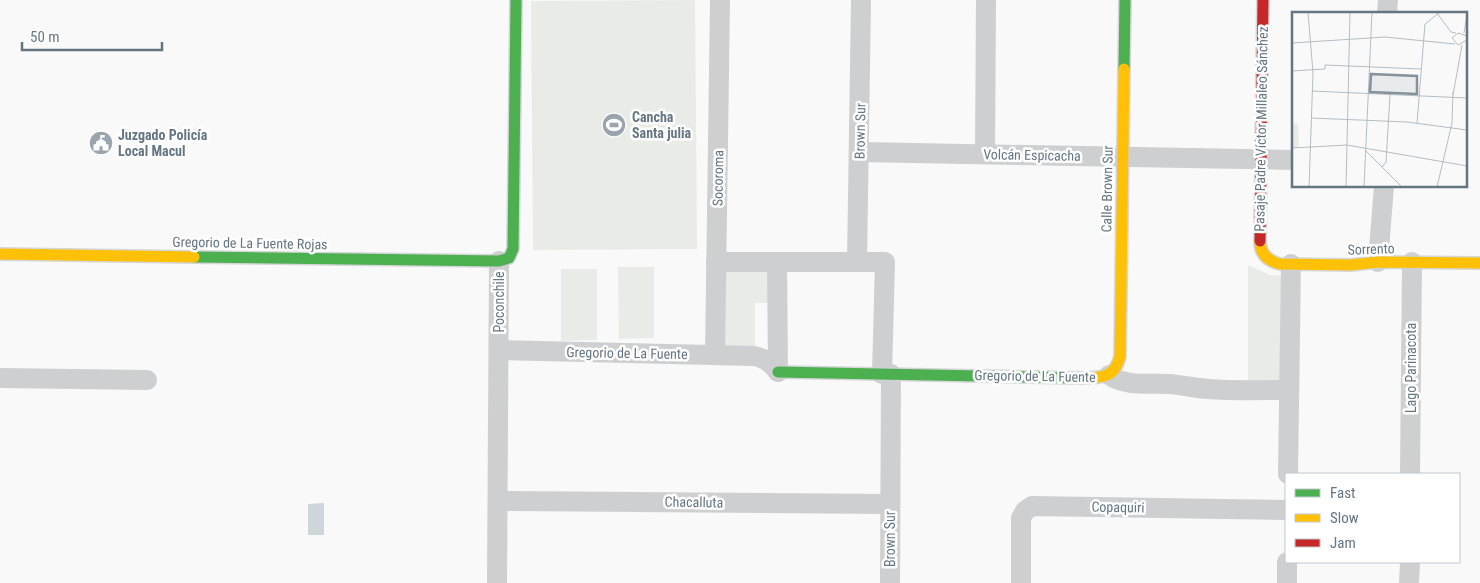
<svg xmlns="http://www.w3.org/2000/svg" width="1480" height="583" font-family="'Roboto Condensed',sans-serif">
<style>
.green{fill:#e8ebe6}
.water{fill:#ced6d9}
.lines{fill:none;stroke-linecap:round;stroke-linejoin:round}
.fast-casing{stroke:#d5d6d7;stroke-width:14}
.slow-casing{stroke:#d5d6d7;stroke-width:14}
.jam-casing{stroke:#d5d6d7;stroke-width:14}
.street{stroke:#cecfd0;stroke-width:20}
.fast{stroke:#4caf50;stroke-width:11}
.slow{stroke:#ffc107;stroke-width:11}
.jam{stroke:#c62828;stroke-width:11}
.labels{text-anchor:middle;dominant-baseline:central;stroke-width:5;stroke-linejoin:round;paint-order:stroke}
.poi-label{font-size:14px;font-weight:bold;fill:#657683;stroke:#fff;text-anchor:start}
.street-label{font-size:14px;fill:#657683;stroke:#fff}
.inset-road{fill:none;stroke:#b5bdc3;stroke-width:1}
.view{fill:#84929c;fill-opacity:0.15;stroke:#84929c;stroke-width:2.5}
.inset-edge{fill:none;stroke:#657683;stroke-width:2.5}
</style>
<rect width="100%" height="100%" fill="#f9f9f9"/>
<!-- green -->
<g class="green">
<polygon points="695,0 697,249 533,250 531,1"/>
<polygon points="1248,265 1270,275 1282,276 1281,383 1248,383"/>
<polygon points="618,267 654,267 654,338 619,339"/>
<polygon points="770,268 770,303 755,303 755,346 722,346 721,269"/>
<polygon points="561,269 597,269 597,340 561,341"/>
</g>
<!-- water -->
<polygon class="water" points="324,503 324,535 308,535 308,504"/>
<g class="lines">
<!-- fast casing -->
<g class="fast-casing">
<g id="fast">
<polyline points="1124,69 1125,0"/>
<polyline points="194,257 499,261 509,258 513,249 516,0"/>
<polyline points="778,372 1079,378"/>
</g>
</g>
<!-- slow casing -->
<g class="slow-casing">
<g id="slow">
<path d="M1260,241C1260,254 1268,261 1280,264L1351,265L1378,262L1480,263"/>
<polyline points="0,254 194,257"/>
<path d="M1079,378C1099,378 1115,379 1120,356L1124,69"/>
</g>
</g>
<!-- jam casing -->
<g class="jam-casing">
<polyline id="jam" points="1260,241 1263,0"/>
</g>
<!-- street -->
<g class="street">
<polyline points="1387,14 1388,0"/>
<polyline points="860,152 1294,160"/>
<polyline points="985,154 986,0"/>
<polyline points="716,262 885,262 882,374"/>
<polyline points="777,262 778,372"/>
<polyline points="857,262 861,0"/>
<polyline points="1378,262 1384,186"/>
<path d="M499,350L754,356C765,358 772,363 778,372"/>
<polyline points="715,355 720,0"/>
<path d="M1109,375C1126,387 1149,383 1169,384C1182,385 1195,388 1208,389C1235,391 1262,390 1289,390"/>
<polyline points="0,378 147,380"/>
<polyline points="1288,474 1291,264"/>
<polyline points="1410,474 1412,262"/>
<polyline points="498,501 890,504"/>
<polyline points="497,583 499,261"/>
<polyline points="890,583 891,374"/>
<polyline points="1021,583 1021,518 1025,511 1032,506 1286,510"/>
<polyline points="1287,583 1287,562"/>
<polyline points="1409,583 1410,562"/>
</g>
<!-- fast -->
<use href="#fast" class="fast"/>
<!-- slow -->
<use href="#slow" class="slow"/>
<!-- jam -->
<use href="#jam" class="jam"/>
</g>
<!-- icons -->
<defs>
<g id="stadium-disc" transform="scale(1.25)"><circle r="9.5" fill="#99a4ac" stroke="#fff"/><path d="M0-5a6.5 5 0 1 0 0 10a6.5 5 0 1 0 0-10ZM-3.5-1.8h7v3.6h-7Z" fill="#fff"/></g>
<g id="civic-disc" transform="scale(1.25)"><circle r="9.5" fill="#99a4ac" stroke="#fff"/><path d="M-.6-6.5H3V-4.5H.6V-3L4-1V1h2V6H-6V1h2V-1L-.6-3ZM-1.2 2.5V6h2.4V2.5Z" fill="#fff"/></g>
</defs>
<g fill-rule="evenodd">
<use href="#stadium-disc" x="614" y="125"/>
<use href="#civic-disc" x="101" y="143"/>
</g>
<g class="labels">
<!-- poi labels -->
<g class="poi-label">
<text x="632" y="117">Cancha<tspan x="632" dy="16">Santa julia</tspan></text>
<text x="118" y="135">Juzgado Policía<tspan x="118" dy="16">Local Macul</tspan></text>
</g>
<!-- street labels -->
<g class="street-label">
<text transform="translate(1261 129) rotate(-89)">Pasaje Padre Víctor Millaleo Sánchez</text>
<text transform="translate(860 131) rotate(-89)">Brown Sur</text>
<text transform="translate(1032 155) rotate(1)">Volcán Espicacha</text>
<text transform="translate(718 178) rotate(-89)">Socoroma</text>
<text transform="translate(1107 189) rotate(-89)">Calle Brown Sur</text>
<text transform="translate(250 243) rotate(1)">Gregorio de La Fuente Rojas</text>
<text transform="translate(1371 249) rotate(-2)">Sorrento</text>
<text transform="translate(499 302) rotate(-90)">Poconchile</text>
<text transform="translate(627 353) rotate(1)">Gregorio de La Fuente</text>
<text transform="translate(1411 368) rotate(-90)">Lago Parinacota</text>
<text transform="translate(1035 376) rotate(1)">Gregorio de La Fuente</text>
<text transform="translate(694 502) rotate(1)">Chacalluta</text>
<text transform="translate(1118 507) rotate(1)">Copaquiri</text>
<text transform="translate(890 539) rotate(-90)">Brown Sur</text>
</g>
</g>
<!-- overview -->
<g transform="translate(1292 12)">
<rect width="175" height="175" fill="#f9f9f9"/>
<path d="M6,111L7,135H0V112Z" fill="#e8ebe6"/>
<path class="inset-road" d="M16,0L21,61L17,175M145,1L159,20L164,21M172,21L175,3M175,24L166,21L160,26L166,33L175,28M0,31L93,25L163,32M0,59L33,57V53L129,57M20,79L175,86M161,83L170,33M19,106L115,110L175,118M125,111L133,12L148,0M0,136L55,133L175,154M73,138L110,175M90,155L94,150L98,83M54,175L58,0M72,175L80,0M145,175L160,111L161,80"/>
<path class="view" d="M79,62L125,64V82L78,80Z"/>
<rect width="175" height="175" class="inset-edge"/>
</g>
<!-- legend -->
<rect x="1285" y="473" width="175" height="90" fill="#ffffff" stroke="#c1c8cd"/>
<rect x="1295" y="489" width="25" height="8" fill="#4caf50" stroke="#c1c8cd"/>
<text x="1330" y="498" font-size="15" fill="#657683">Fast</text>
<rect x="1295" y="514" width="25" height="8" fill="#ffc107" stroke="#c1c8cd"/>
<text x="1330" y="523" font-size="15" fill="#657683">Slow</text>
<rect x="1295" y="539" width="25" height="8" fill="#c62828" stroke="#c1c8cd"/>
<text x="1330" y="548" font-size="15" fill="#657683">Jam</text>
<!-- scale -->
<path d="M22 42v8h140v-8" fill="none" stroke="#657683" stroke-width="2.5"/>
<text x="30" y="42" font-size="15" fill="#657683" stroke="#ffffff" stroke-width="4" paint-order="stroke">50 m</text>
</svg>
